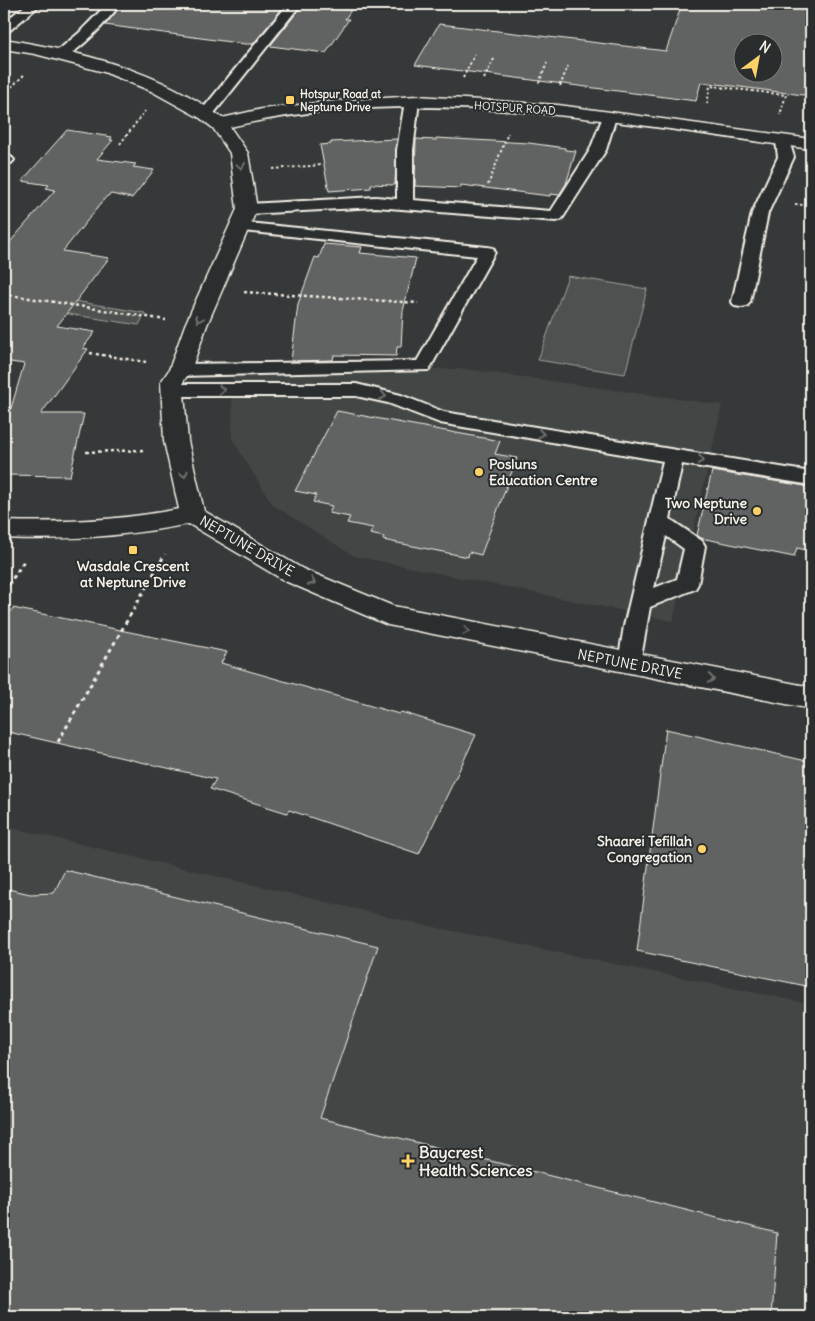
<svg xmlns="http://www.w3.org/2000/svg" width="815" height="1321" font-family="Delius,sans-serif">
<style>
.built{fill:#434645}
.green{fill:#4e514f;stroke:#a1a19c}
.building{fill:#616362;stroke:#f4f1e8;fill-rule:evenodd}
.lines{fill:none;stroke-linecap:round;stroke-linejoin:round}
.service-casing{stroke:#f4f1e8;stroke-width:4}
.minor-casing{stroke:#f4f1e8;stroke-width:3}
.path-far2{stroke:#f4f1e8;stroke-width:2;stroke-dasharray:2.5 2.5;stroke-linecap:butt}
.path-far1{stroke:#f4f1e8;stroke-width:2.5;stroke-dasharray:3 3;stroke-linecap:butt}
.path{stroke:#f4f1e8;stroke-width:3;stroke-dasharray:4 4;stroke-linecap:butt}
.service{fill:#2a2d2e;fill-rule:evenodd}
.minor{fill:#2a2d2e;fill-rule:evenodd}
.oneway{stroke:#71726f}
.poi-dot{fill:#ffd166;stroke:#2a2d2e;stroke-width:2}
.labels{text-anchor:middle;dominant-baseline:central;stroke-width:4;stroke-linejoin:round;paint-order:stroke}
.far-poi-label{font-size:11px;font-weight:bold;fill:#f4f1e8;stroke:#2a2d2e;text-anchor:start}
.far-street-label{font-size:11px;fill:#f4f1e8;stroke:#2a2d2e}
.poi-label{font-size:14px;font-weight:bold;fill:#f4f1e8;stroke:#2a2d2e;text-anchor:end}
.street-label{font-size:14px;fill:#f4f1e8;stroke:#2a2d2e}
.near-poi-label{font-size:16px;font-weight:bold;fill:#f4f1e8;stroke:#2a2d2e;text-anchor:start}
</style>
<rect width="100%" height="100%" fill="#363939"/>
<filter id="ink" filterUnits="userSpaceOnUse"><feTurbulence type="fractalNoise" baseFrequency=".02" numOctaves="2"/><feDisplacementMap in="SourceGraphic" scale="10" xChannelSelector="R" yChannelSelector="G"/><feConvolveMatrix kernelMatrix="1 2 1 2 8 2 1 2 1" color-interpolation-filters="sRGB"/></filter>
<g filter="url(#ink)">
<!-- built -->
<g class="built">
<polygon points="233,369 465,369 722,405 673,621 354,556 273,505 232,439"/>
<polygon points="4,826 419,924 811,1004 811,1317 4,1317"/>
</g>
<!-- green -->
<g class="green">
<polygon points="568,276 647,289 625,374 538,360"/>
<polygon points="4,289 145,313 139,325 4,304"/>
</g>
<!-- building -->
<g class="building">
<polygon points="122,4 286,4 253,44 245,44 105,25"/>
<path d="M682,4H781L811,7V96L701,82L696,101L415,65L439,24L666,51ZM742,42H772V72H742Z"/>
<polygon points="303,5 351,10 345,19 349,19 326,53 270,46"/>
<polygon points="67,130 112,137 110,140 113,140 97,159 136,164 133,167 154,170 132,198 111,194 106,197 63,251 109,258 57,326 95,332 83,348 88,349 41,414 84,414 70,476 4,475 4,432 24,364 4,361 4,249 55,190 46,188 49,185 22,181"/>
<polygon points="436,138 529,143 565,148 565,150 576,151 566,184 559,195 550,194 550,196 461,185 461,188 415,186 416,139 436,140"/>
<polygon points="397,139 395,185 371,184 371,188 329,191 320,145 331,144 331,142"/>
<polygon points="324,244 362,247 360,253 416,258 403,311 401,347 397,347 396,356 334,355 333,360 291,361 298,304 315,257 319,258"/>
<polygon points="337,411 500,441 495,454 517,458 481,555 469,552 468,557 383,540 384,537 370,534 373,528 347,523 350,517 329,513 332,506 313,502 316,495 295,491"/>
<polygon points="712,471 811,487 811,551 797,548 794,557 701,538 697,535"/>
<polygon points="13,608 227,652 221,663 399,714 401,712 476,735 419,854 289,810 287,813 210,789 216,779 4,731 4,622"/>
<polygon points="666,729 811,762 811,987 637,951"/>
<polygon points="65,870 378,946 320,1118 777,1233 771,1317 4,1317 4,888 30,894 54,893"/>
</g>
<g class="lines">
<!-- service casing -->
<g class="service-casing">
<g id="service">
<polygon points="27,4 41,4 9,31 4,32 4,22"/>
<path d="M107,4H120C111,17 72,62 56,58L54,55L56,52L79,33Z"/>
<polygon points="288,4 301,4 211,117 201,117 199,114 201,111"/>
<polygon points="412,97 417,98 419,101 413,150 413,200 551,211 590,150 604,114 614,114 616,117 606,150 562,219 556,221 376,207 247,214 241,212 239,209 241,206 247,204 376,197 397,199 397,150 405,101 407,98"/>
<polygon points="783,137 788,138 794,157 768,213 750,302 747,306 741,307 735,306 732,302 752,213 778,157 776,141 778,138"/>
<polygon points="4,154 11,157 14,160 11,163 4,164"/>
<polygon points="239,222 487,247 493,248 495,252 429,370 180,376 174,374 171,370 174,366 180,364 417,361 477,256 233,230 231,227 233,224"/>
<path d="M173,384H356L401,395L444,412L811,472V485L682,464L670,519L702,541L705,546L698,584L695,589L650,607L640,663L637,669L629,671L621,669L618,663L624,626L663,461L440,423L388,403L356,396H173L166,394L164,390L166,386ZM666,536L684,549L677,579L654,588Z"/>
</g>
</g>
<!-- minor casing -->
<g class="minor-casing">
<path id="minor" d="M4,39C79,51 161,71 222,118L262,109L336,101L417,96L558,105L811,139V149C620,124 421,82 230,127L248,153L257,209L207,325L191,370L183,382L188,441L204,511L303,569L393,606L811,687V709L388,625L285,581L189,524C128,536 66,541 4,538V521C62,523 122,520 179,509L164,441L161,382L169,370L185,325L237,209L230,153L213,128L200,118L151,91L104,72L35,54L4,49Z"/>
</g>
<!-- path-far2 -->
<g class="path-far2">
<polyline points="463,78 475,54"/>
<polyline points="484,79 495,57"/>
<polyline points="539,83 547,63"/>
<polyline points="560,86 568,66"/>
<polyline points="4,94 25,74"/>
<polyline points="707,104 710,86 786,95 780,115"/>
<polyline points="120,144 145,111"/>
<polyline points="273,169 322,165"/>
<polyline points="488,185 508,133"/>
<polyline points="795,204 811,206"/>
</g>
<!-- path-far1 -->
<g class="path-far1">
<polyline points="244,292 418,303"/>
<polyline points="4,294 166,320"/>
<polyline points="90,353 146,362"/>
<polyline points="86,452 145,450"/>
</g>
<!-- path -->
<g class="path">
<polyline points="4,592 24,561"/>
<polyline points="58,742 165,554"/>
</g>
<!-- service -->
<use href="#service" class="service"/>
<!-- minor -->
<use href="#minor" class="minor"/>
</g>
<!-- one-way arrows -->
<defs><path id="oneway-chevron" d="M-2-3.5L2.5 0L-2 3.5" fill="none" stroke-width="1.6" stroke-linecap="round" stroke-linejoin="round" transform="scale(1.25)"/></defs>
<g class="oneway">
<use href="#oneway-chevron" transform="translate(241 166) rotate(82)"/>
<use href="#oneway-chevron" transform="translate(199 319) rotate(113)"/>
<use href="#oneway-chevron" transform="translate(222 390)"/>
<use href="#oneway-chevron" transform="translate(383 396) rotate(13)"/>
<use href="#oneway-chevron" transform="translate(541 434) rotate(9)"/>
<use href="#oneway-chevron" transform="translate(701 460) rotate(10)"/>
<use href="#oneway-chevron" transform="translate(184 474) rotate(77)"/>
<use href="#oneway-chevron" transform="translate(312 582) rotate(24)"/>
<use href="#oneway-chevron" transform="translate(466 631) rotate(11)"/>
<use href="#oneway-chevron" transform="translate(711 679) rotate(11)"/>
</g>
</g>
<!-- markers -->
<g class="poi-dot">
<rect x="285" y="95" width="10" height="10" rx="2.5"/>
<circle cx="479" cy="472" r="5"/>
<circle cx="757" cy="511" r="5"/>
<rect x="128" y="545" width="10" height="10" rx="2.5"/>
<circle cx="702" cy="849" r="5"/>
<path d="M405.5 1153.5h5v5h5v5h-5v5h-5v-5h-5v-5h5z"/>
</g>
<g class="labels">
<!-- far-poi labels -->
<g class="far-poi-label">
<text x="300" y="94">Hotspur Road at<tspan x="300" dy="13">Neptune Drive</tspan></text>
</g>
<!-- far-street labels -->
<g class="far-street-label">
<text transform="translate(515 108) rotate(4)">HOTSPUR ROAD</text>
</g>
<!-- poi labels -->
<g class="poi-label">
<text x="489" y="464" text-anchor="start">Posluns<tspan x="489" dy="16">Education Centre</tspan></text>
<text x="747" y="503">Two Neptune<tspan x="747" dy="16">Drive</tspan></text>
<text x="133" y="566" text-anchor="middle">Wasdale Crescent<tspan x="133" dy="16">at Neptune Drive</tspan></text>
<text x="692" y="841">Shaarei Tefillah<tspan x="692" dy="16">Congregation</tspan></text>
</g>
<!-- street labels -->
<g class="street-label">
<text transform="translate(247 546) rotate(30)">NEPTUNE DRIVE</text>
<text transform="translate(630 664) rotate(11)">NEPTUNE DRIVE</text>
</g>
<!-- near-poi labels -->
<g class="near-poi-label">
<text x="419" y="1152">Baycrest<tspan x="419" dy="18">Health Sciences</tspan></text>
</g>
</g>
<!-- margin -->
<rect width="815" height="1321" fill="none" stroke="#2a2d2e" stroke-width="20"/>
<rect x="10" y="10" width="795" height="1301" fill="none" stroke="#f4f1e8" stroke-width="2" filter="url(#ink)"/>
<!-- north arrow -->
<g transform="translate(758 58) rotate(32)"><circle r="24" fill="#2a2d2e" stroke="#7b7b78"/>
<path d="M0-4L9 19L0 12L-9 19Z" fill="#ffd166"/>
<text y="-8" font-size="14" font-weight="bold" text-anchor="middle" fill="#f4f1e8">N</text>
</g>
</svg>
